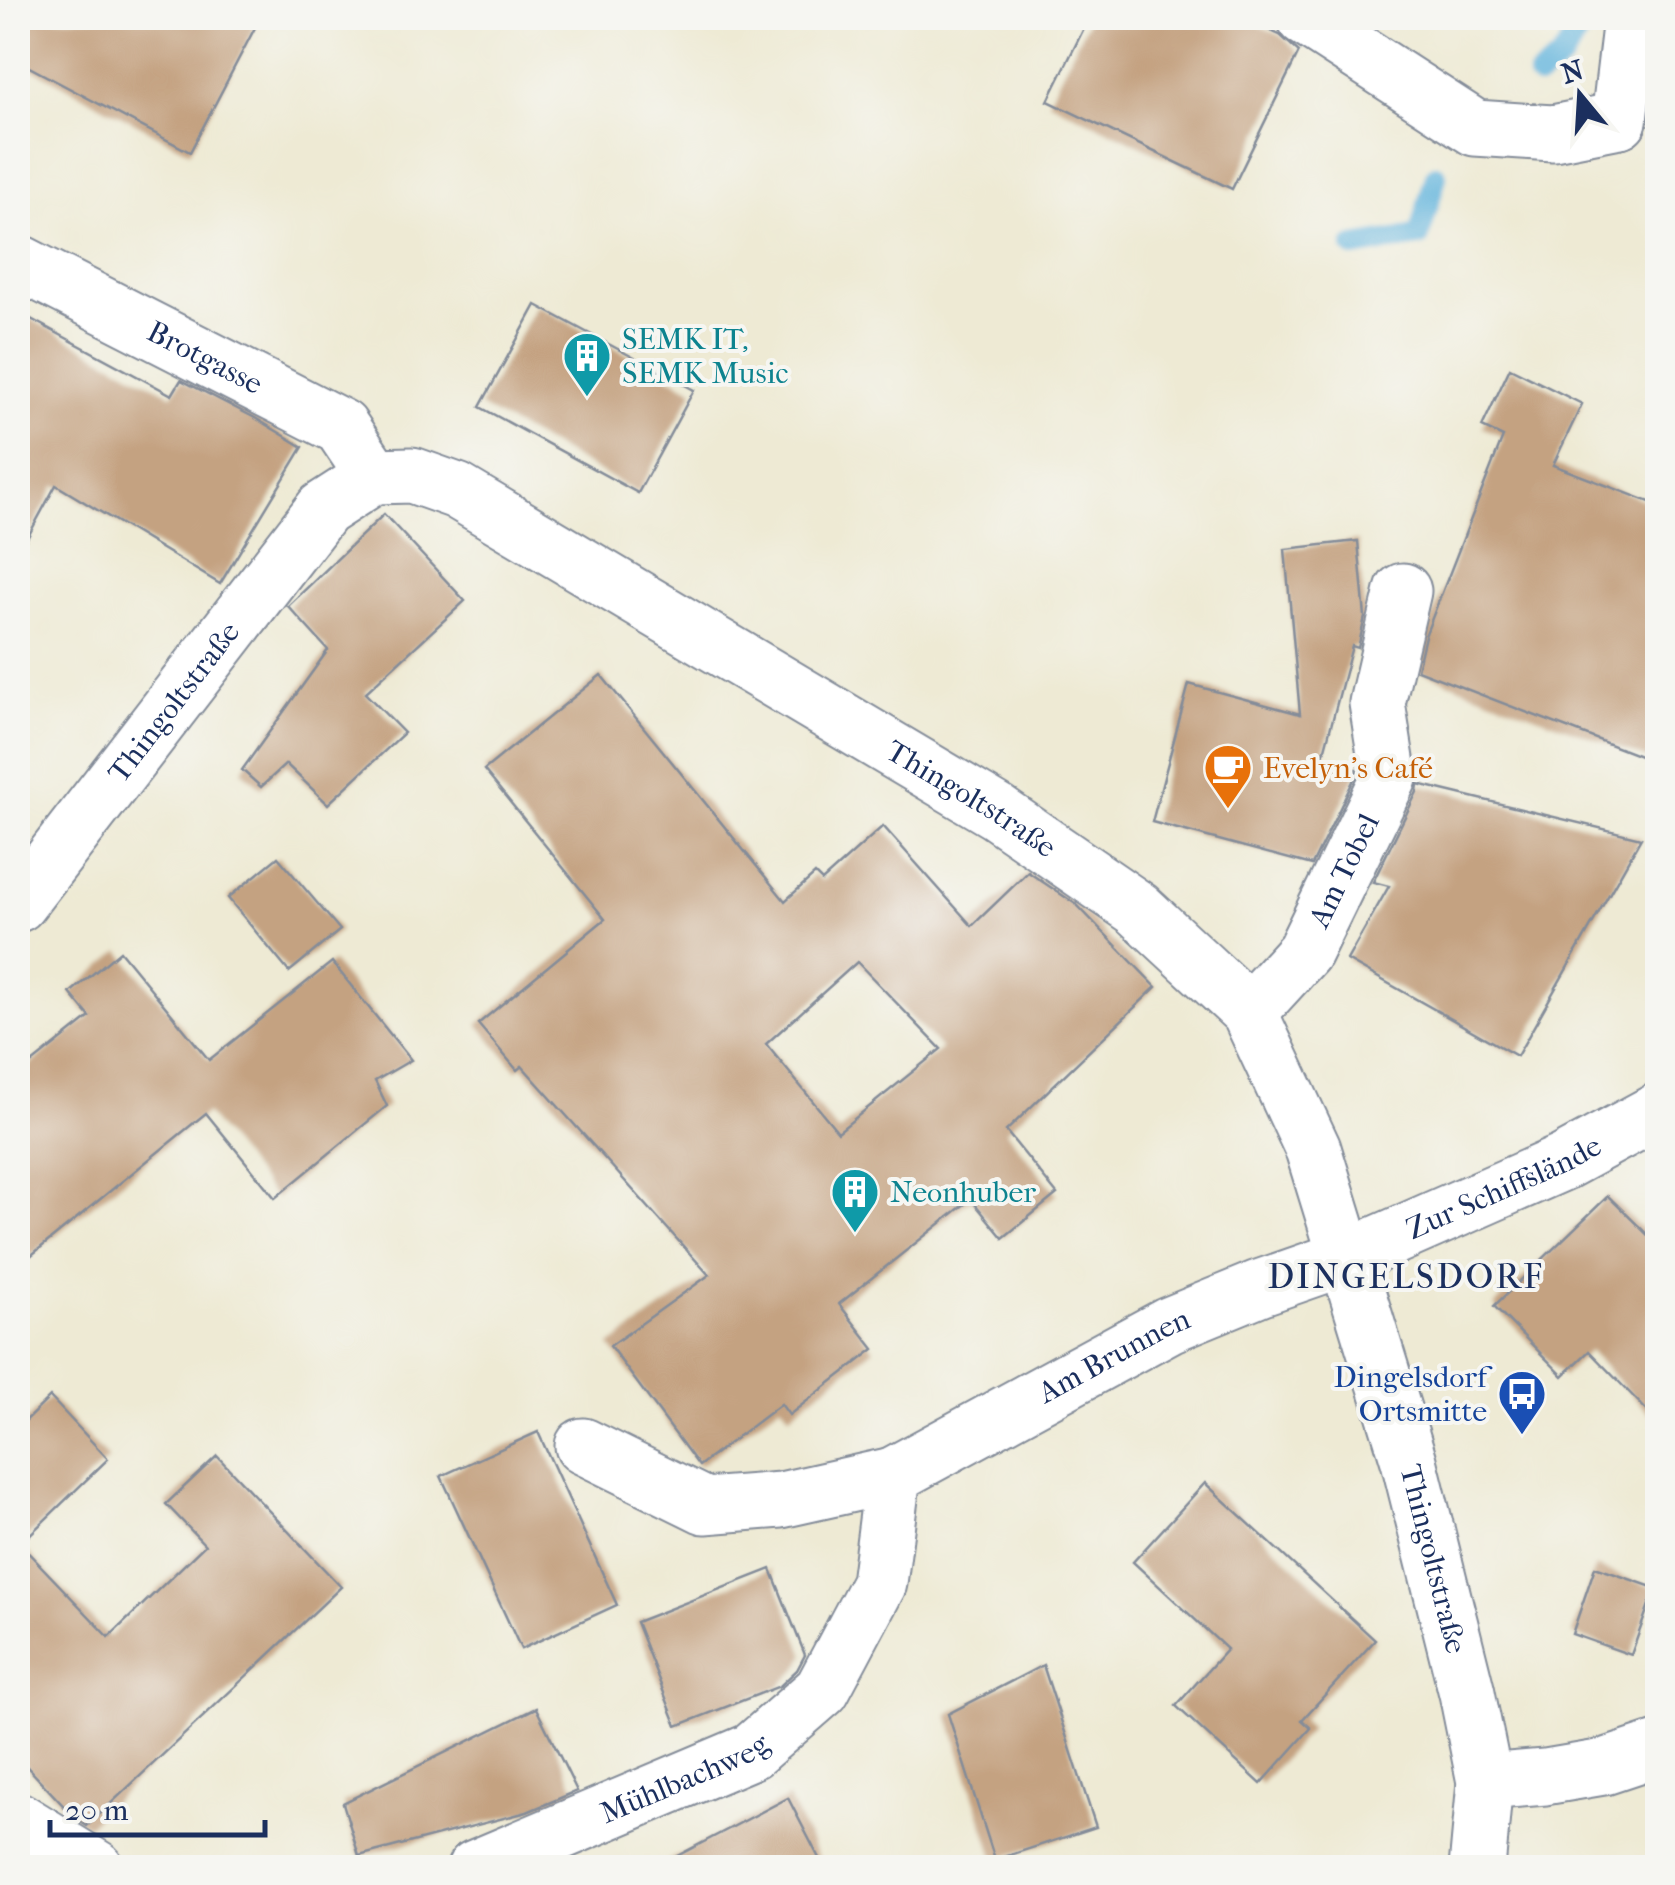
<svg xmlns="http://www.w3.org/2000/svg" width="1675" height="1885" font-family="'IM FELL French Canon',serif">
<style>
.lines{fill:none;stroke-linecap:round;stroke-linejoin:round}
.stream{stroke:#60b3dc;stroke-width:22}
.building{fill:#c4a281;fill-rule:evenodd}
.minor-casing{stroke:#848c99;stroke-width:59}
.major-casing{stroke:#848c99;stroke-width:59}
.minor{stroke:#fff;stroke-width:55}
.major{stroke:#fff;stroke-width:55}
.labels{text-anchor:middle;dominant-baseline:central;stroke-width:8;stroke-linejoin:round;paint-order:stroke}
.culture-label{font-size:30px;fill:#0d838f;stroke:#f6f6f2;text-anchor:start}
.street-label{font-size:30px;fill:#1b2f5e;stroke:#f6f6f2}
.food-label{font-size:30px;fill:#c56008;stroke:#f6f6f2;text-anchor:start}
.transit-label{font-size:30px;fill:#164399;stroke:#f6f6f2;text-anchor:end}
.quarter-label{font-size:35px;letter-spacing:2.5px;fill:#1b2f5e;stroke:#f6f6f2}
</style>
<rect width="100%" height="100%" fill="#f6f6f2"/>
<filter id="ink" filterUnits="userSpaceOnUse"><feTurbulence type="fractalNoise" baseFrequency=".01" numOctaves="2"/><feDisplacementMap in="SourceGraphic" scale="20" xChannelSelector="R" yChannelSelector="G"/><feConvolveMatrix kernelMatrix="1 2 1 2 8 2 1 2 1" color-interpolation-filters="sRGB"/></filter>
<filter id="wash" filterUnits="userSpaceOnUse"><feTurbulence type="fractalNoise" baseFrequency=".0048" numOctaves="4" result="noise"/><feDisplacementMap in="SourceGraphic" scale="40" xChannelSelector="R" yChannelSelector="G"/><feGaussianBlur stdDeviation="2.25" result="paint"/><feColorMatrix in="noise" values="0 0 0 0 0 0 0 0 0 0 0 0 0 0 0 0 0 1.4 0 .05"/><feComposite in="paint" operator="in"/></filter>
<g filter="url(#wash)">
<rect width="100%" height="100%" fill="#eeead4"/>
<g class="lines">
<!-- stream -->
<g class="stream">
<polyline points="1539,76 1562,58 1586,18"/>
<polyline points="1354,247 1419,236 1436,176"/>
</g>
</g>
<g id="blocks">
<!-- building -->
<g class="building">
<polygon points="18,18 260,18 190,152 18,61"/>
<polygon points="1089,18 1242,18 1280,35 1299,52 1232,189 1048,101"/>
<polygon points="536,305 694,390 638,493 480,407"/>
<polygon points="18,312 172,395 181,380 255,418 303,447 220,584 56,485 18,555"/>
<polygon points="1510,368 1582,404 1553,465 1658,505 1658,763 1417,670 1425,636 1503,437 1482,427"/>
<polygon points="384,514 465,601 365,693 404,733 328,804 286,764 261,787 242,770 328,650 288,606"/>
<polygon points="1358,541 1365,617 1358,648 1352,646 1322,760 1356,769 1357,773 1312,865 1152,822 1189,684 1300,714 1285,549"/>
<path d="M601,675L785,901L815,874L822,881L883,826L972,926L1028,872L1077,905L1156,987L1006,1131L1057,1194L1003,1238L971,1199L839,1304L874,1349L789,1415L781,1404L699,1466L610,1346L709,1275L522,1066L517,1070L478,1024L605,919L484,770ZM857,962L941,1049L838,1132L766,1044Z"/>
<polygon points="1418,784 1641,838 1517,1056 1347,960 1389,886 1373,882 1417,792"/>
<polygon points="278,857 340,930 289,972 228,898"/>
<polygon points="120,951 209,1060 332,962 411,1060 375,1081 387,1106 275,1198 206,1113 18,1266 18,1074 90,1017 70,993"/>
<polygon points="1608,1196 1658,1245 1658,1422 1589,1351 1563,1376 1494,1306"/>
<polygon points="50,1397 108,1459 20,1544 109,1637 205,1545 166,1504 217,1456 341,1587 87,1826 75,1818 18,1757 18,1428"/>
<polygon points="538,1432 617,1605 521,1649 441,1476"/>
<polygon points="1205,1483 1375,1640 1302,1720 1311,1728 1261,1784 1176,1706 1227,1649 1133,1562"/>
<polygon points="1595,1567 1655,1588 1631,1655 1572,1634"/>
<polygon points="771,1569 805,1655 797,1670 780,1686 677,1726 636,1622"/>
<polygon points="1043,1665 1096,1827 995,1860 948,1714"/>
<polygon points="536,1708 577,1791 527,1812 359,1856 343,1803"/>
<polygon points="788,1798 824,1868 654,1868"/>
</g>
</g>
</g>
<g filter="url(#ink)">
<use href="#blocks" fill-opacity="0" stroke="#848c99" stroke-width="2.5"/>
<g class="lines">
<!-- minor casing -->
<g class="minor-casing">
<g id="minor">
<polyline points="1305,18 1475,128 1553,133 1619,120"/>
<polyline points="1619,120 1631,18"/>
<path id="s1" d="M18,262L341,427L374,476"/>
<path id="s2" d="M1249,1012L1304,952L1389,778L1377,703L1403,591"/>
<polyline points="583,1446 705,1506 781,1500 893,1475"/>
<polyline points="1485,1782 1545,1777 1604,1767 1658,1749"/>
<polyline points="18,1820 96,1868"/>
<path id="s3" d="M475,1868L752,1751L822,1690L879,1583L893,1475L1169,1325L1259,1288L1348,1257L1564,1162L1658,1111"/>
</g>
</g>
<!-- major casing -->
<g class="major-casing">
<g id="major">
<path id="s4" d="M18,904L323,509L374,476L412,475L457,491L997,812L1138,909L1249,1012L1313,1149L1409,1461L1467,1693L1485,1782L1477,1868"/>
</g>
</g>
<!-- minor -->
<use href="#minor" class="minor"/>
<!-- major -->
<use href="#major" class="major"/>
</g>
</g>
<!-- icons -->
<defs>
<g id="building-pin" transform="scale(2.5)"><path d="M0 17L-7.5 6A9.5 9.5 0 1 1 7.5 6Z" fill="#0f9aa8" stroke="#f6f6f2"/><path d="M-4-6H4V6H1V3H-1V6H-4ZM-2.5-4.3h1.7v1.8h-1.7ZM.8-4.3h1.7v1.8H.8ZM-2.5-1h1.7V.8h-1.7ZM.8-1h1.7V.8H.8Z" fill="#fff"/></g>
<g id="cafe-pin" transform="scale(2.5)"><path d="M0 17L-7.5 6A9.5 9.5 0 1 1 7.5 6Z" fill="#e8710a" stroke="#f6f6f2"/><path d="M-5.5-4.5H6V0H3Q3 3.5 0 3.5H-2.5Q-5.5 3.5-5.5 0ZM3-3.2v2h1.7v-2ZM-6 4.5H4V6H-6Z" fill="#fff"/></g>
<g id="bus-pin" transform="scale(2.5)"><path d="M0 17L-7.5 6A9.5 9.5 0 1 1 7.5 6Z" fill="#1a4fb4" stroke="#f6f6f2"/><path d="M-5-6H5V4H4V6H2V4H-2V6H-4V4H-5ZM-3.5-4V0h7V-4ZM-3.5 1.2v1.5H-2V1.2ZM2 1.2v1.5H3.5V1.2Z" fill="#fff"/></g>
</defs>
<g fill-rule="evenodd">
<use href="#building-pin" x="587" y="356"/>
<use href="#cafe-pin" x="1228" y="768"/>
<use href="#building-pin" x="855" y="1192"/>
<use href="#bus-pin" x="1522" y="1394"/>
</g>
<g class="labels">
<!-- culture labels -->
<g class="culture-label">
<text x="622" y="339">SEMK IT,<tspan x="622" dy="34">SEMK Music</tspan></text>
<text x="890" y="1192">Neonhuber</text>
</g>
<!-- street labels -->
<g class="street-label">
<text stroke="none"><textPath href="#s1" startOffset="210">Brotgasse</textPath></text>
<text stroke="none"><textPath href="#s4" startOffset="255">Thingoltstraße</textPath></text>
<text stroke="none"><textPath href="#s4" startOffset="1245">Thingoltstraße</textPath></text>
<text stroke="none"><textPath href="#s2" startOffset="172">Am Tobel</textPath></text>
<text stroke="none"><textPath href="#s3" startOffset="1300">Zur Schiffslände</textPath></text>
<text stroke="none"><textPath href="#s3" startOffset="875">Am Brunnen</textPath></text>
<text stroke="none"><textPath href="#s4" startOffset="2175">Thingoltstraße</textPath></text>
<text stroke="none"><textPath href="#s3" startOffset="228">Mühlbachweg</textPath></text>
</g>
<!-- food labels -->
<g class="food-label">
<text x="1263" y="768">Evelyn's Café</text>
</g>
<!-- transit labels -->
<g class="transit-label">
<text x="1487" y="1377">Dingelsdorf<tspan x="1487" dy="34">Ortsmitte</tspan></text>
</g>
<!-- quarter labels -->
<g class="quarter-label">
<text x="1406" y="1276">DINGELSDORF</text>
</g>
</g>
<!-- margin -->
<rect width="1675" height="1885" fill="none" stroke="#f6f6f2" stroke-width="60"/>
<!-- north arrow -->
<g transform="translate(1580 95) rotate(342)" stroke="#f6f6f2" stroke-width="8" paint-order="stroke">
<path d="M0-8L18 38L0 25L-18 38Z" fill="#1b2f5e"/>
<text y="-15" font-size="28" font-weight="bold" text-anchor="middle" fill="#1b2f5e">N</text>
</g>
<!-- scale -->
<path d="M50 1820v15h215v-15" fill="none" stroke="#1b2f5e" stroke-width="5"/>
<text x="65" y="1820" font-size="30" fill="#1b2f5e" stroke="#f6f6f2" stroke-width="8" paint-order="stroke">20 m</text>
</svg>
